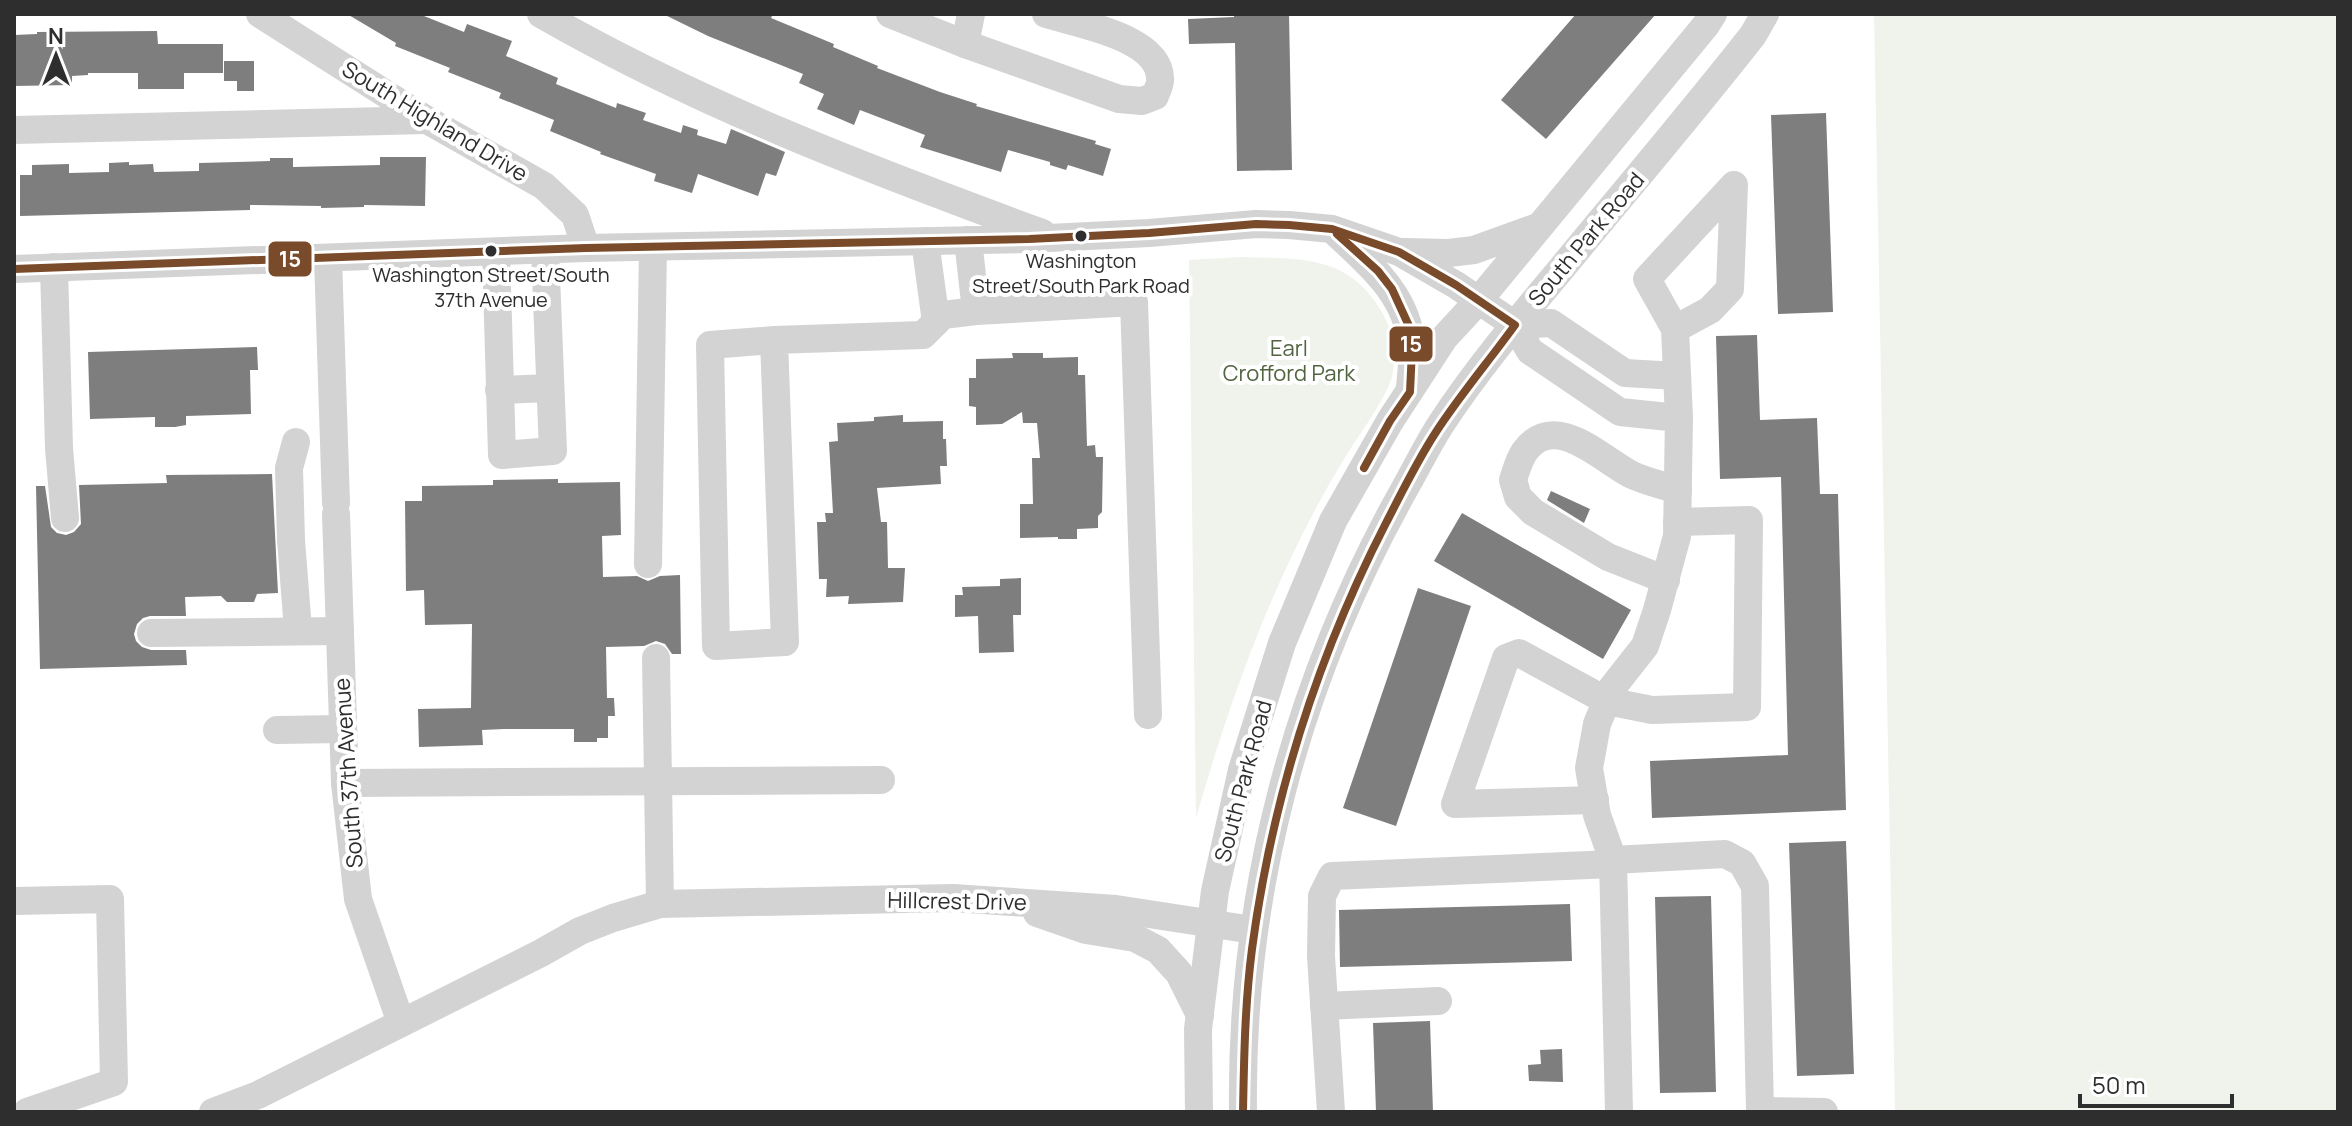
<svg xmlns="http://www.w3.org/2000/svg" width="2352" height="1126" font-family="Manrope,sans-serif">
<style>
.green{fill:#f0f3ec}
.building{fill:#7e7e7e}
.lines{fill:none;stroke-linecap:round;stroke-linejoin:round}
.minor{stroke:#d3d3d3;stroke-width:28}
.bus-1-casing{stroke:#fff;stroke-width:14}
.bus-1{stroke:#7a4b2a;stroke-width:8}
.bus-dot{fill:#2e2e2e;stroke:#fff;stroke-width:3}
.labels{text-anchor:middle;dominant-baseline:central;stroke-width:8;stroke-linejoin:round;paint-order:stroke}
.bus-label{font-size:20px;fill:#2e2e2e;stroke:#fff}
.street-label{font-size:22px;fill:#2e2e2e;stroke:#fff}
.park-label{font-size:22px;fill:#516440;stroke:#fff}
.line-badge{stroke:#fff;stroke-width:3}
.badge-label{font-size:22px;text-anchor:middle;font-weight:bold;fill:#fff}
</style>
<rect width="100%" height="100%" fill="#fff"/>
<!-- green -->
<g class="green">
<polygon points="1874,14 2338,14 2338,1112 1895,1112"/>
<path d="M1241,257C1292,259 1341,254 1374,300C1385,315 1393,332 1394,350C1394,359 1394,372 1391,380C1381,406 1359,435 1344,459C1276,571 1232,693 1196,818L1189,260Z"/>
</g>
<!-- building -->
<g class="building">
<polygon points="347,14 419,14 464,32 467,24 512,41 506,56 558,78 556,84 616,108 617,103 646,113 643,120 681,133 683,125 698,130 697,135 726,144 731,129 785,152 776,176 766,173 758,196 698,174 692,193 654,181 656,174 600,154 601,152 550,131 554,120 499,98 501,93 448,72 450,68 395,46 396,43"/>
<polygon points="663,14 773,14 771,18 834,44 833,47 878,66 877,68 940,92 977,104 976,106 1096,141 1095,144 1111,149 1103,176 1068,165 1066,170 1050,165 1050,162 1008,150 1001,172 920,147 925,135 860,110 854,125 817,109 824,94 799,83 803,74 708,36"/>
<polygon points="1234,14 1289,14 1292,170 1237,171 1235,43 1189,44 1188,19 1234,17"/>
<polygon points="1576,14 1656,14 1546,139 1501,100"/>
<polygon points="157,31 158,44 223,44 223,73 184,73 184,89 138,89 138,73 88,73 88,75 72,76 72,85 14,86 14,35 37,34 37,32"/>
<polygon points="224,61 254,61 254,91 237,91 237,81 224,81"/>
<polygon points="1826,113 1833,312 1778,314 1771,115"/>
<polygon points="380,157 426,157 425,206 364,205 364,207 321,208 321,206 250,205 250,210 20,216 20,175 32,175 32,165 69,164 69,173 109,172 109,163 129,162 129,165 153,164 154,172 199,171 199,163 270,161 270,158 293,158 293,167 380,165"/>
<polygon points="1757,335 1760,420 1817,418 1820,494 1838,494 1846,810 1652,818 1650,761 1788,755 1781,477 1720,479 1716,336"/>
<polygon points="257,347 258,370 250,370 251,414 186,416 186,425 175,427 155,427 155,417 90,419 88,352"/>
<polygon points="1012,353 1043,353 1043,358 1078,357 1078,375 1085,375 1087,446 1095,445 1096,457 1103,457 1102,512 1098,516 1098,528 1077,529 1077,539 1058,539 1058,537 1020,538 1020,504 1033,504 1032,458 1040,458 1037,423 1023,423 1022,412 1002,424 976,425 976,407 969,406 969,378 976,378 976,359 1013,358"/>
<polygon points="903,415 903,422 943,421 943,439 946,439 947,466 940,466 941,484 877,488 881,522 887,522 888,568 905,568 903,602 848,604 849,596 826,597 827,579 819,579 817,522 826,522 825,513 833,513 829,442 838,441 837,423 874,421 874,417"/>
<polygon points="272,474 278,593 257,594 254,602 227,602 221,596 185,597 186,616 150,616 143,618 137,624 134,634 136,641 142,647 151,650 186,650 187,665 40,669 36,486 45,486 51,527 57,533 66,535 74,532 81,524 79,485 167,483 166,475"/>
<polygon points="558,479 558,483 620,482 621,535 602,536 603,577 637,576 648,581 660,576 680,575 681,654 672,654 665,644 656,641 644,646 606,647 607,698 614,698 615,716 608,716 608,738 597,738 597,742 574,742 574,729 504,729 482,730 483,745 419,747 418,709 471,708 472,624 425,625 424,590 406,591 405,501 422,501 422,486 493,485 493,480"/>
<polygon points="1551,491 1590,509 1584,523 1547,500"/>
<polygon points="1462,513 1631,610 1603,659 1434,561"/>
<polygon points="1021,578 1021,615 1013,615 1014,652 979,653 978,616 955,617 955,595 963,595 962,587 1000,586 1000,579"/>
<polygon points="1418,588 1471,606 1396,826 1343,808"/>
<polygon points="1846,841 1854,1074 1797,1076 1789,843"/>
<polygon points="1711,896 1716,1092 1660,1093 1655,897"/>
<polygon points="1570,904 1572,961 1340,967 1339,910"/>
<polygon points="1430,1021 1433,1112 1376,1112 1373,1023"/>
<polygon points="1562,1049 1563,1082 1529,1081 1528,1065 1541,1064 1540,1050"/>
</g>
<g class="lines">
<!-- minor -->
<g class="minor">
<polyline points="260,14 427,120 544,186 575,215 586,248"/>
<path d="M541,14C699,105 871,170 1042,233"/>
<path d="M890,14L965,44L1119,99L1142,101L1155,96C1157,90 1161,84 1160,78C1159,37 1078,24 1046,14"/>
<polyline points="965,44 971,14"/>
<polyline points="14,130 427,120"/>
<path d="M1338,235C1373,267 1409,298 1412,349C1413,361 1411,375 1410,387"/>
<polyline points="968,240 976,311"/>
<polyline points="925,241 936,322"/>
<polyline points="496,252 502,455 553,451 545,250"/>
<polyline points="1404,252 1449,253 1474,250 1535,228"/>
<polyline points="328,258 336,503"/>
<polyline points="54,267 59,448 65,518"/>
<polyline points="14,269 586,248 1029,239 1149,233 1256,224 1289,225 1332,229 1399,252 1456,285 1515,325 1530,351 1620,412 1679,418"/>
<polyline points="1515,325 1551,323 1625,373 1677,376"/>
<polyline points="774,340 785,642 716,646 710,345 774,340 923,335 943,315 976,311 1134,302 1148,715"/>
<polyline points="499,390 549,388"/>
<polyline points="296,442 289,468 291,540 298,630"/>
<polyline points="336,514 345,783 358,899 401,1023"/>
<polyline points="648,564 653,247"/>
<path d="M1666,580L1608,557L1533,512L1518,497L1513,480C1516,471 1519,459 1525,451C1555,411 1600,458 1630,474C1644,481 1662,485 1678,490"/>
<polyline points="151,633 340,631"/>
<polyline points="656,658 660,904"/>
<polyline points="277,730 343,729"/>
<polyline points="345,783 881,780"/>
<polyline points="1595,800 1455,804 1506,658 1519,653 1607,701 1652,710 1747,707 1749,520 1677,522"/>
<polyline points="1613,860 1725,854 1742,863 1755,886 1760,1112"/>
<polyline points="14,901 110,899 114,1082 27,1112"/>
<polyline points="1037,913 1086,930 1135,938 1158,950 1179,973 1200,1015"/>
<polyline points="1324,1006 1438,1001"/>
<polyline points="1760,1111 1824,1112"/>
<polyline points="213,1112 258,1095 541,953 580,931 613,918 660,904 953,898 1116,909 1253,930"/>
<polyline points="1199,1112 1198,1029 1215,891 1242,770 1282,643 1333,521 1390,421 1444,338 1479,300 1706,25 1713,14"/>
<path d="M1243,1112C1240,892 1297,680 1405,488C1417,467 1428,444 1441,424C1477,369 1520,318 1562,268C1626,190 1691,114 1753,35L1765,14"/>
<polyline points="1331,1112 1321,956 1322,896 1332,876 1613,864"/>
<polyline points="1619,1112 1613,860 1597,815 1589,768 1597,724 1612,688 1645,646 1657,610 1677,536 1679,418 1675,329 1710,310 1730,289 1734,185 1647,279 1675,329"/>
</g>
<!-- bus-1 casing -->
<g class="bus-1-casing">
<g id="bus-1">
<polyline points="1337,234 1378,271 1392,289 1409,326 1412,350 1410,392 1390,421 1364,468"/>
<path d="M14,269L586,248L1029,239L1149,233L1256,224L1289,225L1332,229L1399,252L1456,285L1515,325C1489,361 1460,395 1436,432C1417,461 1402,492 1386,523C1317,657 1272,799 1252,949C1245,1003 1244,1057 1243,1112"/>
</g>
</g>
<!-- bus-1 -->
<use href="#bus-1" class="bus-1"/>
</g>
<!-- markers -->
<g class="bus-dot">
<circle cx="1081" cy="236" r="7"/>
<circle cx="491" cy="251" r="7"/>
</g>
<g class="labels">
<!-- bus labels -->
<g class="bus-label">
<text x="1081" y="260">Washington<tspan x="1081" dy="25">Street/South Park Road</tspan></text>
<text x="491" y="274">Washington Street/South<tspan x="491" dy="25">37th Avenue</tspan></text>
</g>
<!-- street labels -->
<g class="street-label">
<text transform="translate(435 121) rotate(31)">South Highland Drive</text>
<text transform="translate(1586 239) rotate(-50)">South Park Road</text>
<text transform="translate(348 773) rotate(-94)">South 37th Avenue</text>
<text transform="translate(1243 781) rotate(-75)">South Park Road</text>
<text transform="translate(957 901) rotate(1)">Hillcrest Drive</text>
</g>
<!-- park labels -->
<g class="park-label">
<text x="1289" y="348">Earl<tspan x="1289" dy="25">Crofford Park</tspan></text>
</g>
</g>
<g class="line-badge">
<rect x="267" y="240" width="46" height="38" rx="8" fill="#7a4b2a"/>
<rect x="1388" y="325" width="46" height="38" rx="8" fill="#7a4b2a"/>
</g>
<g class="badge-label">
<text x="290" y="267">15</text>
<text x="1411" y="352">15</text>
</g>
<!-- border -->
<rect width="2352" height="1126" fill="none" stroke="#2e2e2e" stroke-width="32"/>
<!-- north arrow -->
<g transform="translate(56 56)" stroke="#ffffff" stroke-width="6" paint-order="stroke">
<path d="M0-6L14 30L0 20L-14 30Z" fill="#2e2e2e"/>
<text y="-12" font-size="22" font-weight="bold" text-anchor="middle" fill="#2e2e2e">N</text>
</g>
<!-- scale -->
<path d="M2080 1094v12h152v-12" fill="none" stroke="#2e2e2e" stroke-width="4"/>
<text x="2092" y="1094" font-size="24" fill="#2e2e2e" stroke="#ffffff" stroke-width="6" paint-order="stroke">50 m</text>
</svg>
